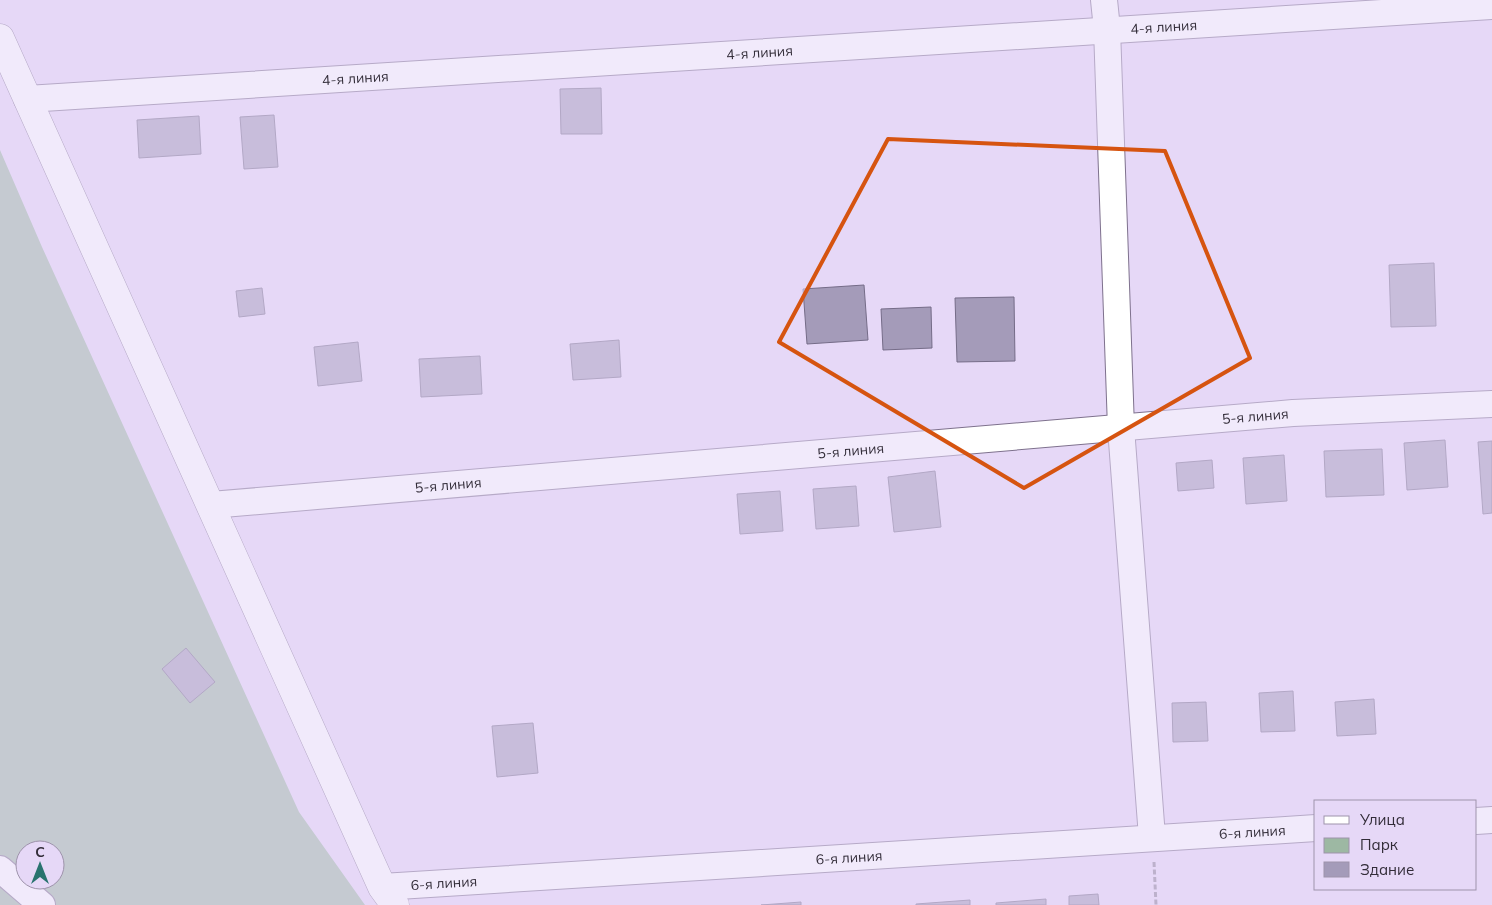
<svg xmlns="http://www.w3.org/2000/svg" width="1492" height="905" font-family="Mulish,sans-serif">
<style>
.green{fill:#9db8a3;fill-rule:evenodd}
.building{fill:#a49bb9;stroke:#756c88}
.lines{fill:none;stroke-linecap:round;stroke-linejoin:round}
.minor-casing{stroke:#7e718d;stroke-width:28}
.tertiary-casing{stroke:#7e718d;stroke-width:29}
.path{stroke:#8c8297;stroke-width:3;stroke-dasharray:5 2.5;stroke-linecap:butt}
.minor{stroke:#fff;stroke-width:26}
.tertiary{stroke:#fff;stroke-width:28}
.marked{fill:none;stroke:#d65410;stroke-width:4;stroke-linejoin:round}
.labels{text-anchor:middle;dominant-baseline:central;stroke-width:4;stroke-linejoin:round;paint-order:stroke}
.street-label{font-size:14px;fill:#322c38;stroke:#e6d8f7}
</style>
<rect width="100%" height="100%" fill="#e6d8f7"/>
<!-- green -->
<path class="green" d="M0,150L42,247L299,812L365,905H0ZM25,850H55V880H25Z"/>
<!-- building -->
<g class="building">
<polygon points="601,88 602,134 561,134 560,89"/>
<polygon points="274,115 278,167 244,169 240,117"/>
<polygon points="199,116 201,154 139,158 137,120"/>
<polygon points="1434,263 1436,326 1391,327 1389,265"/>
<polygon points="864,285 868,340 807,344 803,289"/>
<polygon points="262,288 265,314 239,317 236,291"/>
<polygon points="1014,297 1015,361 957,362 955,298"/>
<polygon points="931,307 932,348 883,350 881,309"/>
<polygon points="619,340 621,377 573,380 570,344"/>
<polygon points="358,342 362,381 318,386 314,347"/>
<polygon points="480,356 482,394 421,397 419,359"/>
<polygon points="1445,440 1448,487 1407,490 1404,443"/>
<polygon points="1492,441 1492,513 1483,514 1478,442"/>
<polygon points="1382,449 1384,495 1326,497 1324,451"/>
<polygon points="1284,455 1287,501 1246,504 1243,458"/>
<polygon points="1212,460 1214,488 1178,491 1176,463"/>
<polygon points="935,471 941,527 894,532 888,477"/>
<polygon points="856,486 859,526 816,529 813,489"/>
<polygon points="780,491 783,531 740,534 737,494"/>
<polygon points="186,648 215,682 190,703 162,669"/>
<polygon points="1293,691 1295,731 1261,732 1259,693"/>
<polygon points="1374,699 1376,734 1337,736 1335,702"/>
<polygon points="1206,702 1208,741 1173,742 1172,703"/>
<polygon points="533,723 538,773 497,777 492,726"/>
<polygon points="1098,894 1099,905 1069,905 1069,896"/>
<polygon points="1046,899 1046,905 996,905 996,903"/>
<polygon points="970,900 970,905 916,905 916,904"/>
<polygon points="801,902 801,905 761,905"/>
</g>
<g class="lines">
<!-- minor casing -->
<g class="minor-casing">
<g id="minor">
<polyline points="1104,0 1107,29 1121,428 1152,837"/>
<path id="s1" d="M27,99L1492,6"/>
<path id="s2" d="M211,505L1293,413L1492,404"/>
<polyline points="1476,821 1492,820"/>
<polyline points="0,869 42,905"/>
<path id="s3" d="M382,887L1316,828"/>
</g>
</g>
<!-- tertiary casing -->
<g class="tertiary-casing">
<polyline id="tertiary" points="0,38 382,887 395,905"/>
</g>
<!-- path -->
<polyline class="path" points="1154,862 1156,905"/>
<!-- minor -->
<use href="#minor" class="minor"/>
<!-- tertiary -->
<use href="#tertiary" class="tertiary"/>
</g>
<!-- marked area -->
<path d="M0 0H1492V905H0ZM888,139L1165,151L1250,358L1024,488L779,342Z" fill="#e6d8f7" fill-opacity=".55" fill-rule="evenodd"/>
<path class="marked" d="M888,139L1165,151L1250,358L1024,488L779,342Z"/>
<g class="labels">
<!-- street labels -->
<g class="street-label">
<text stroke="none"><textPath href="#s1" startOffset="1139">4-я линия</textPath></text>
<text stroke="none"><textPath href="#s1" startOffset="734">4-я линия</textPath></text>
<text stroke="none"><textPath href="#s1" startOffset="329">4-я линия</textPath></text>
<text stroke="none"><textPath href="#s2" startOffset="1048">5-я линия</textPath></text>
<text stroke="none"><textPath href="#s2" startOffset="642">5-я линия</textPath></text>
<text stroke="none"><textPath href="#s2" startOffset="238">5-я линия</textPath></text>
<text stroke="none"><textPath href="#s3" startOffset="872">6-я линия</textPath></text>
<text stroke="none"><textPath href="#s3" startOffset="468">6-я линия</textPath></text>
<text stroke="none"><textPath href="#s3" startOffset="62">6-я линия</textPath></text>
</g>
</g>
<!-- legend -->
<rect x="1314" y="800" width="162" height="90" fill="#e6d8f7" stroke="#9e93ab"/>
<rect x="1324" y="816" width="25" height="8" fill="#ffffff" stroke="#9e93ab"/>
<text x="1360" y="825" font-size="15" fill="#322c38">Улица</text>
<rect x="1324" y="838" width="25" height="15" fill="#9db8a3" stroke="#9e93ab"/>
<text x="1360" y="850" font-size="15" fill="#322c38">Парк</text>
<rect x="1324" y="862" width="25" height="15" fill="#a49bb9" stroke="#9e93ab"/>
<text x="1360" y="875" font-size="15" fill="#322c38">Здание</text>
<!-- north arrow -->
<g transform="translate(40 865)"><circle r="24" fill="#e6d8f7" stroke="#9e93ab"/>
<path d="M0-4L9 19L0 12L-9 19Z" fill="#29736f"/>
<text y="-8" font-size="14" font-weight="bold" text-anchor="middle" fill="#322c38">С</text>
</g>
</svg>
